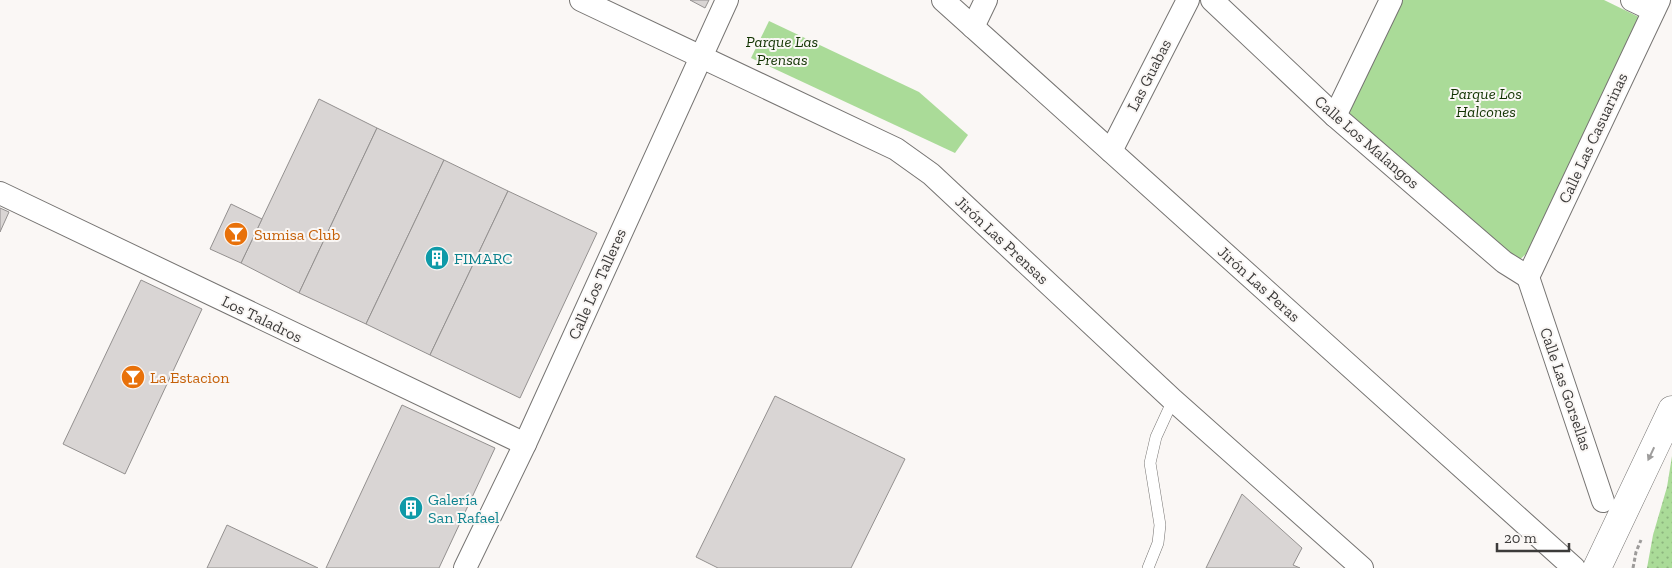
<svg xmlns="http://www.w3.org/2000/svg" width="1672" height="568" font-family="'Zilla Slab',serif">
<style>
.grass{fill:url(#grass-dots)}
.park{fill:#aadb98}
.building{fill:#d9d5d4;stroke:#93908f}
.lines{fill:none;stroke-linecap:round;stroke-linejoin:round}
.lane-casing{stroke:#767472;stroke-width:12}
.street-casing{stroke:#767472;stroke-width:24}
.secondary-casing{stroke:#767472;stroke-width:29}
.path{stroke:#9d9b9a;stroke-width:3;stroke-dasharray:4 2.5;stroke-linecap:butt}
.lane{stroke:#fff;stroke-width:11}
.street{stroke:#fff;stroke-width:22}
.secondary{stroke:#fff;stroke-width:28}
.oneway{fill:#9e9d9c}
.labels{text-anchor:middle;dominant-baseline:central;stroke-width:4;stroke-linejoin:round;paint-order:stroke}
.park-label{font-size:16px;font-style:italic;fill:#113301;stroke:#faf7f5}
.street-label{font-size:16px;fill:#3c3b3a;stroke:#faf7f5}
.food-label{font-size:16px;fill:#c56008;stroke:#faf7f5;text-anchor:start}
.culture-label{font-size:16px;fill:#0d838f;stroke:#faf7f5;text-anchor:start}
</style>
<defs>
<pattern id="grass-dots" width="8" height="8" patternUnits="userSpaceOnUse" patternTransform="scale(1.25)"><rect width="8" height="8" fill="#aadb98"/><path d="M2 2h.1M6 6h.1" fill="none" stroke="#8cb37d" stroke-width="1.8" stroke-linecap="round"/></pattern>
</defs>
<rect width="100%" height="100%" fill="#faf7f5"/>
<!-- grass -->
<polygon class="grass" points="1672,456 1672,568 1647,568 1653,535 1667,487"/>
<!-- park -->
<g class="park">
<polygon points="1399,0 1604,0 1641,18 1526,254 1516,263 1343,115"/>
<polygon points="769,21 919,92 968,135 955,153 751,58"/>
</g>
<!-- building -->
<g class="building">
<polygon points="690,0 709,0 705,8"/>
<polygon points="319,99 377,128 299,293 241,263"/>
<polygon points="377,128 444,160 366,324 299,293"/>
<polygon points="444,160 508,191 430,355 366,324"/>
<polygon points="508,191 597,233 520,398 430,355"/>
<polygon points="231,204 262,219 241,263 210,249"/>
<polygon points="0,208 9,212 0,232"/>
<polygon points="141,280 202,309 125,474 63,444"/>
<polygon points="775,396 905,459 851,568 718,568 696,557"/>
<polygon points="402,405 495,448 439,568 326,568"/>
<polygon points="1242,494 1302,548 1293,565 1300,568 1206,568"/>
<polygon points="227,525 318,568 207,568"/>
</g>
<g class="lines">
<!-- lane casing -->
<g class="lane-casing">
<polyline id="lane" points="1148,568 1158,543 1160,525 1150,463 1156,437 1173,400"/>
</g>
<!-- street casing -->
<g class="street-casing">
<g id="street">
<polyline points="581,0 896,149 931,174 1173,400 1362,568"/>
<polyline points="943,0 1574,568"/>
<polyline points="1212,0 1335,116 1504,262 1528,277"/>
<polyline points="1632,0 1653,10"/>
<polyline points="973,27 986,0"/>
<polyline points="1335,116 1391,0"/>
<polyline points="1111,151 1188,0"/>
<polyline points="0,193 525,444"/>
<polyline points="1528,277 1659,0"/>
<polyline points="1528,277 1603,501"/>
<polyline points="465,568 525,444 727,0"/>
</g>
</g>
<!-- secondary casing -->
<g class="secondary-casing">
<polyline id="secondary" points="1597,568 1672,410"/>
</g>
<!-- path -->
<polyline class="path" points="1633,568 1636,552 1641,540"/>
<!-- lane -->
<use href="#lane" class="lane"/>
<!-- street -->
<use href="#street" class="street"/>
<!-- secondary -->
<use href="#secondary" class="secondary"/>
</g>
<!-- one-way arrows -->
<defs><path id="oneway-solid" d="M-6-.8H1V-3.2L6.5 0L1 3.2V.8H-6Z" transform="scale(1.25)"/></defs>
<use class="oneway" href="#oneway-solid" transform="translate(1651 454) rotate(115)"/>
<!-- icons -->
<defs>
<g id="bar-disc" transform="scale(1.25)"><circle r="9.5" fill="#e8710a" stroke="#faf7f5"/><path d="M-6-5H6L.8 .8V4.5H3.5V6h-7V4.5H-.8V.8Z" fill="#fff"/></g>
<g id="building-disc" transform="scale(1.25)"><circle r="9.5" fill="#0f9aa8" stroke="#faf7f5"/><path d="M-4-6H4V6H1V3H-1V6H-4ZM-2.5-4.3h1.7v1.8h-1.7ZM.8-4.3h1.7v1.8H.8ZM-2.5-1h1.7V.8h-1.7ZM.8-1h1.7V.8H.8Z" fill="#fff"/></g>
</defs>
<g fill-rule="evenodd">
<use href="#bar-disc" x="236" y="234"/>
<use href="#building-disc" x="437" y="258"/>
<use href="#bar-disc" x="133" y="377"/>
<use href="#building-disc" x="411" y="508"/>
</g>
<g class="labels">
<!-- park labels -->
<g class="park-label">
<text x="782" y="41">Parque Las<tspan x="782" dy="18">Prensas</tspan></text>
<text x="1486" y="93">Parque Los<tspan x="1486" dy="18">Halcones</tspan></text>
</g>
<!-- street labels -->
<g class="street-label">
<text transform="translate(1149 75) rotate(-63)">Las Guabas</text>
<text transform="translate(1593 138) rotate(-65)">Calle Las Casuarinas</text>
<text transform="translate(1367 142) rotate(41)">Calle Los Malangos</text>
<text transform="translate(1002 240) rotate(43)">Jirón Las Prensas</text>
<text transform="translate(597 284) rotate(-66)">Calle Los Talleres</text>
<text transform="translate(1259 284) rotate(42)">Jirón Las Peras</text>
<text transform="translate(262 319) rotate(26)">Los Taladros</text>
<text transform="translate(1566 389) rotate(71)">Calle Las Gorsellas</text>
</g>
<!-- food labels -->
<g class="food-label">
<text x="254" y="234">Sumisa Club</text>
<text x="150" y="377">La Estacion</text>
</g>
<!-- culture labels -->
<g class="culture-label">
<text x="454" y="258">FIMARC</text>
<text x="428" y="499">Galería<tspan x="428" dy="18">San Rafael</tspan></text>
</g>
</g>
<!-- scale -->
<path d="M1497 543v8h72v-8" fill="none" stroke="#3c3b3a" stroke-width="2.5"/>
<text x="1504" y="543" font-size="15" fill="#3c3b3a" stroke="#faf7f5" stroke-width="4" paint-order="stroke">20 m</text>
</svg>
